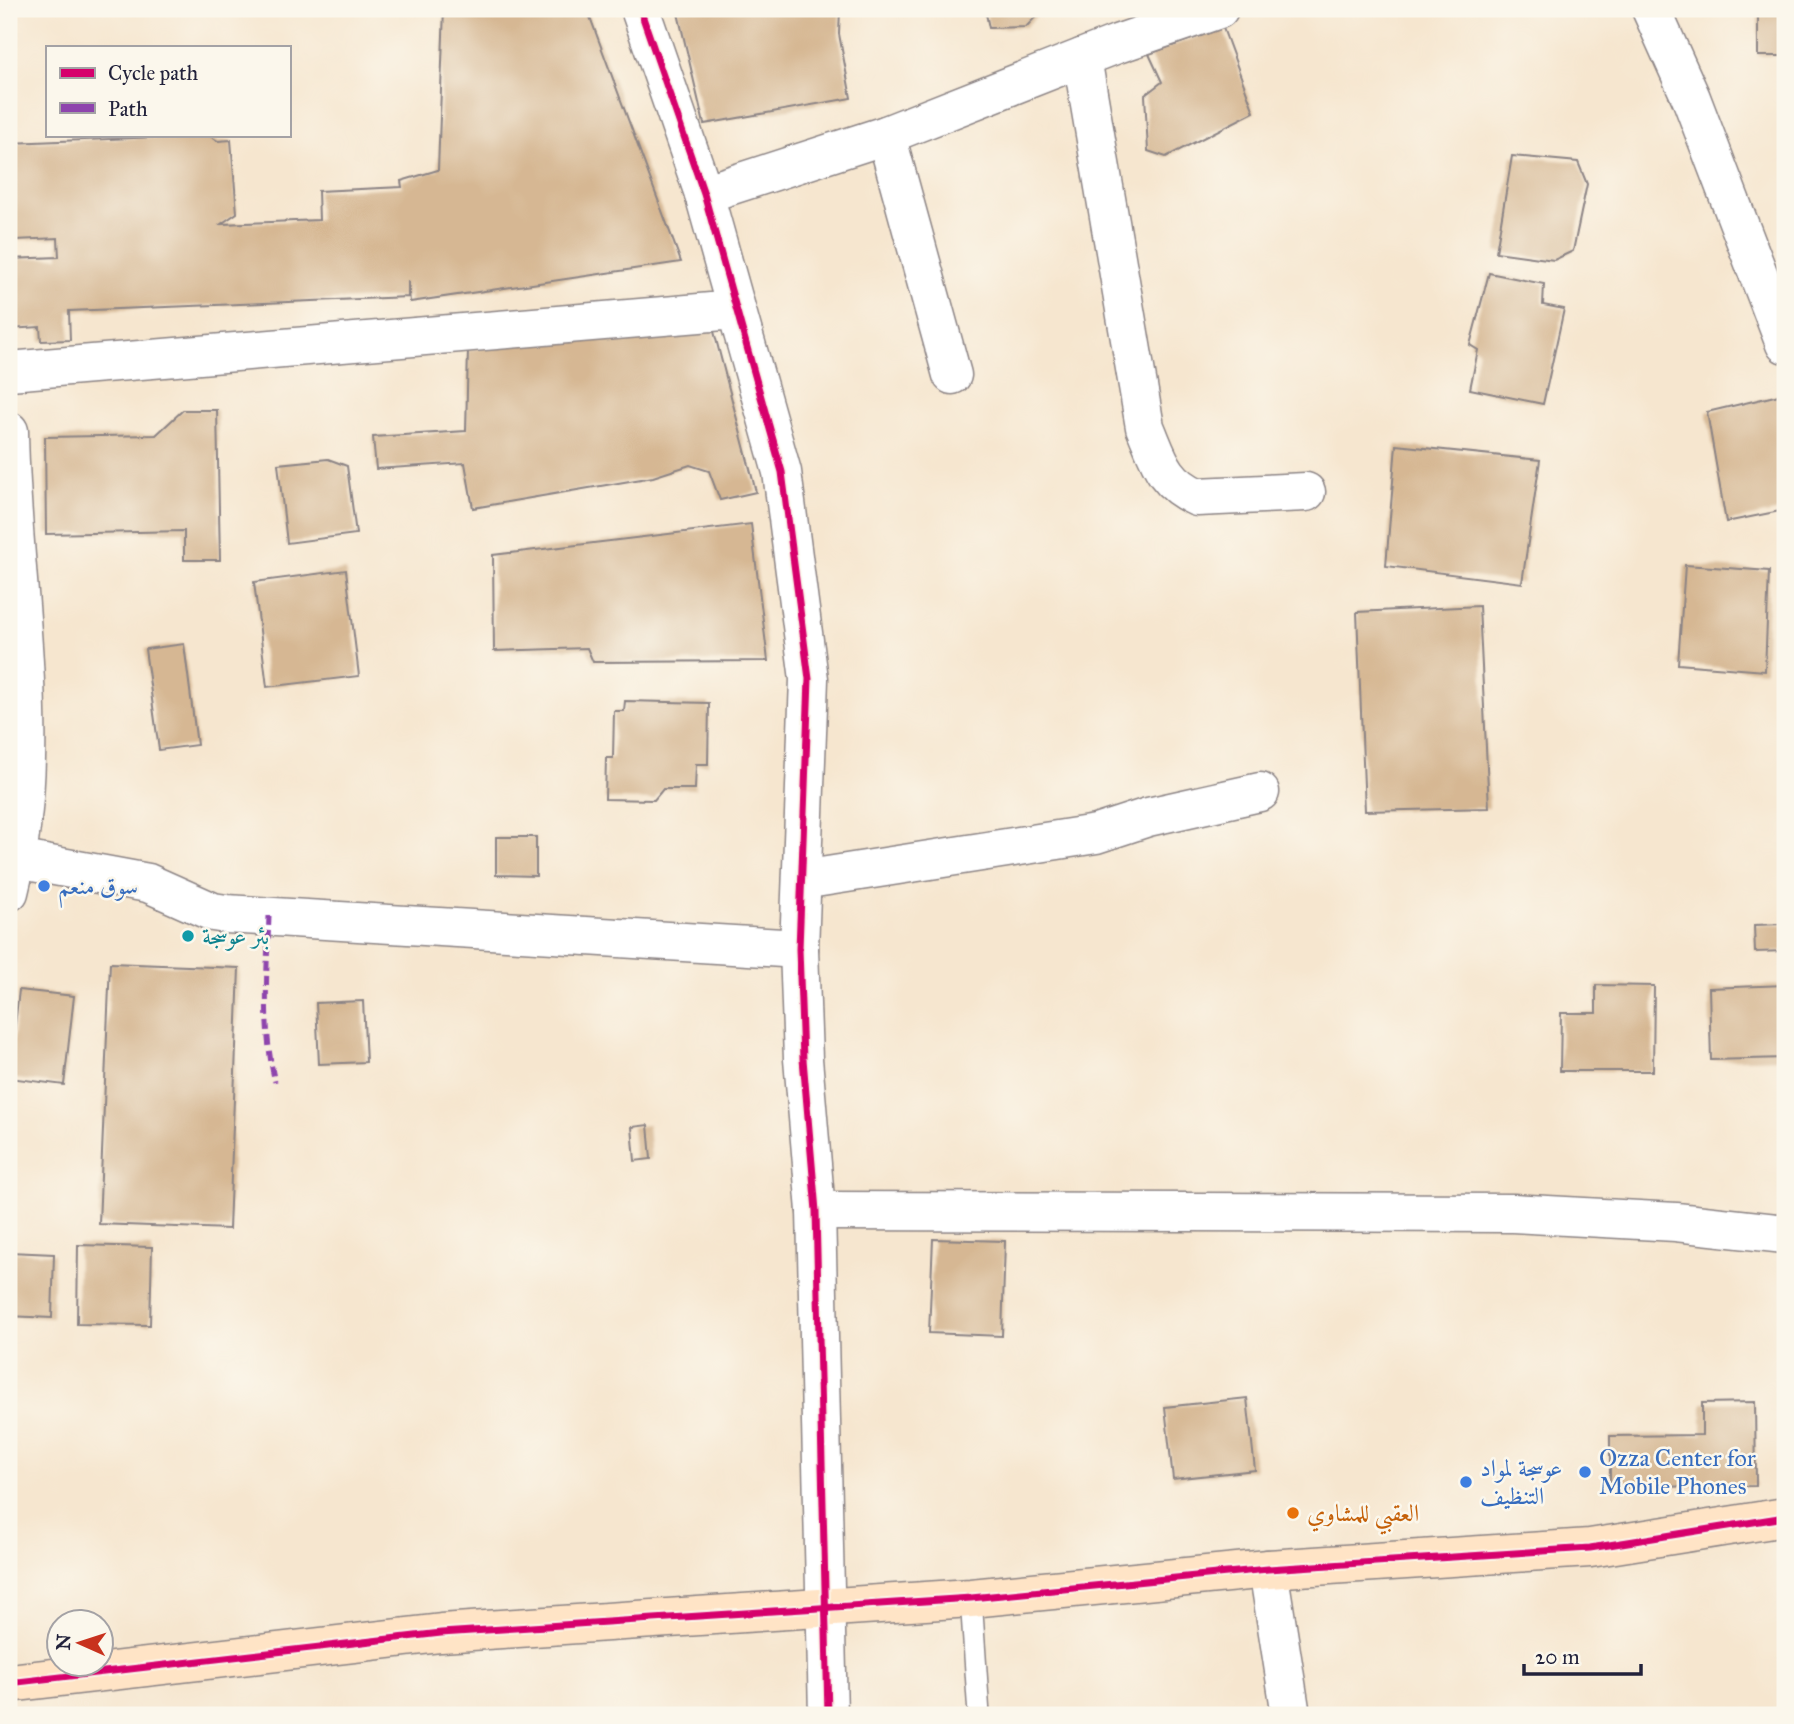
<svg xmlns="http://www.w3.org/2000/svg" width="1794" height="1724" font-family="'IM FELL Great Primer',Amiri,serif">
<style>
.building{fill:#d6b793}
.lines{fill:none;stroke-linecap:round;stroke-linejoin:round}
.lane-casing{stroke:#8c8485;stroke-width:24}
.street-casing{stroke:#8c8485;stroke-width:41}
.secondary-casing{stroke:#8c8485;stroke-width:41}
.lane{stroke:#fff;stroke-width:21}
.street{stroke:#fff;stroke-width:38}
.secondary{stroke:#ffe4c6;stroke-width:38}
.quiet{stroke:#8e44ad;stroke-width:5;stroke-dasharray:10 5;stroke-linecap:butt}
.cycleway-casing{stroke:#fbf7ec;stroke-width:11}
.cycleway{stroke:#d6006c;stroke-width:7}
.shop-dot{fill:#3f7fe0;stroke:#fbf7ec;stroke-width:2.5}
.culture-dot{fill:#0f9aa8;stroke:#fbf7ec;stroke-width:2.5}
.food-dot{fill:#e8710a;stroke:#fbf7ec;stroke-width:2.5}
.labels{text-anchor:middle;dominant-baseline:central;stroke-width:5;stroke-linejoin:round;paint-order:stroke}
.shop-label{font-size:24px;fill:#366cbe;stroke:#fbf7ec;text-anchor:start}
.culture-label{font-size:24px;fill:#0d838f;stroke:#fbf7ec;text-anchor:start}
.food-label{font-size:24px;fill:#c56008;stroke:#fbf7ec;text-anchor:start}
</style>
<rect width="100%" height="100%" fill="#fbf7ec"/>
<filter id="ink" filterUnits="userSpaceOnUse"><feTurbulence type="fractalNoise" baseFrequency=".0143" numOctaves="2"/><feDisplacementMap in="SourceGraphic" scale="14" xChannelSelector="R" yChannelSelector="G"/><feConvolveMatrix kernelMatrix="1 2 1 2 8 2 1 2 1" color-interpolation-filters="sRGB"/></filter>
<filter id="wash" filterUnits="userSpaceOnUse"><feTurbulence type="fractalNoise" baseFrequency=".00686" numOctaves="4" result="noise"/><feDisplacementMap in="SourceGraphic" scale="28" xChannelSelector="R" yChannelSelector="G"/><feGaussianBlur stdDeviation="1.57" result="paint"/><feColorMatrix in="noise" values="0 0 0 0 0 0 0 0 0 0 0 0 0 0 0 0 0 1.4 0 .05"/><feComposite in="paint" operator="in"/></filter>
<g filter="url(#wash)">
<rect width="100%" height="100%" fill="#f6e6cf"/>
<g id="blocks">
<!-- building -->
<g class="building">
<polygon points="444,9 587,9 681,262 410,302 408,280 408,297 69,311 70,340 41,341 40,327 9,329 9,259 59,257 58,238 15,240 10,143 208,135 218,141 231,140 237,213 221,224 319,220 318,191 402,187 401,181 438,170"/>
<polygon points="677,9 840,9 839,34 851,98 704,124"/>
<polygon points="985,9 1043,9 1026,27 989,28"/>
<rect x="1758" y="9" width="27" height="47"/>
<polygon points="1223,28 1254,112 1166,157 1148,151 1145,95 1162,82 1149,54"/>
<polygon points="1512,156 1578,162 1587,184 1573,251 1554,260 1496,252"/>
<polygon points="1489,273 1544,284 1543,305 1564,309 1543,404 1470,389 1478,350 1470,345"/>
<polygon points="711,320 756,492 720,500 709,471 690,465 653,477 473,508 465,463 376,469 373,437 466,431 468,350"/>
<polygon points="1779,395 1785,423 1785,510 1726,522 1707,412"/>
<polygon points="183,410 217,410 220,560 184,560 184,531 46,534 45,437 156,435"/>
<polygon points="1396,445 1540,460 1522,583 1386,566"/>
<polygon points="328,459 347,466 356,534 287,543 278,464"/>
<polygon points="751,524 768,661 593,662 587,648 494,651 493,555"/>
<polygon points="1685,565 1769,571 1765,671 1678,664"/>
<polygon points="346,570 359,676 267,687 254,582"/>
<polygon points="1479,606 1489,808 1365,811 1357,612"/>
<polygon points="184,644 197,745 159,750 145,649"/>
<polygon points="625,701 709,703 708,764 696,764 695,789 663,789 654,800 605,799 606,758 613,758 614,711 624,711"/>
<polygon points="496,837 536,837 536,876 496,875"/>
<polygon points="1785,924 1785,951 1755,952 1754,925"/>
<polygon points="110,963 239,968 229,1229 99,1224"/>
<polygon points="1596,985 1654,986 1653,1071 1560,1071 1561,1013 1596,1013"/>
<polygon points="1785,985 1785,1058 1711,1060 1709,988"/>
<polygon points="19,990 74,996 64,1085 9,1078"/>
<polygon points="363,1001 366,1062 319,1064 316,1003"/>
<polygon points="648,1125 651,1159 635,1161 632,1127"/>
<polygon points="933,1239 1005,1241 1002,1336 929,1333"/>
<polygon points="78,1245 152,1247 150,1325 77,1324"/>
<polygon points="9,1252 54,1254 52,1318 9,1316"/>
<polygon points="1247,1398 1255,1470 1173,1479 1165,1407"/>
<polygon points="1755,1402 1756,1486 1610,1487 1610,1436 1702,1435 1702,1403"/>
</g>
</g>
</g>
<g filter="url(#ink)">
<use href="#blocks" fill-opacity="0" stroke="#8c8485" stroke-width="2"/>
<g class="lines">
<!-- lane casing -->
<g class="lane-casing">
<polyline id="lane" points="971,1598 979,1715"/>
</g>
<!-- street casing -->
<g class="street-casing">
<g id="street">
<polyline points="640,9 704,194 782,472 809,679 799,949 803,1059 816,1211 828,1715"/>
<polyline points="1651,9 1691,98 1785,344"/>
<path d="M1082,58L1145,427C1159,460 1163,482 1197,497L1306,492"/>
<polyline points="886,135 952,375"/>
<polyline points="704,194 886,135 1117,44 1219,9"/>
<polyline points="9,371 735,310"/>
<path d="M9,431C11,583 47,742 9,892"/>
<polyline points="17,859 148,883 213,912 226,914 799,949"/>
<polyline points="802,880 1096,834 1148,817 1260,792"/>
<polyline points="816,1211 1513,1213 1676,1222 1785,1234"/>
<polyline points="1268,1569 1291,1715"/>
</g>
</g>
<!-- secondary casing -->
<g class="secondary-casing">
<polyline id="secondary" points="9,1683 441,1633 971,1598 1268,1569 1590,1548 1785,1517"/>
</g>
<!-- lane -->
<use href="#lane" class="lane"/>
<!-- street -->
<use href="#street" class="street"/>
<!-- secondary -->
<use href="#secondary" class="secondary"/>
<!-- quiet -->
<path class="quiet" d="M269,916C267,970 262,1029 275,1082"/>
<!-- cycleway casing -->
<g class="cycleway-casing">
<g id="cycleway">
<polyline points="640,9 704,194 782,472 809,679 799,949 803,1059 816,1211 828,1715"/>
<polyline points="9,1683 441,1633 971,1598 1268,1569 1590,1548 1785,1517"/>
</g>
</g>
<!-- cycleway -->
<use href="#cycleway" class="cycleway"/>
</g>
</g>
<!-- markers -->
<g class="shop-dot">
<circle cx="44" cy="886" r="7"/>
<circle cx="1585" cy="1472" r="7"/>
<circle cx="1466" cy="1482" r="7"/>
</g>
<circle class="culture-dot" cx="188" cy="936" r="7"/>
<circle class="food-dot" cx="1293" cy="1513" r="7"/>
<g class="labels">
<!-- shop labels -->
<g class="shop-label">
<text x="58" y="886">سوق منعم</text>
<text x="1599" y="1458">Ozza Center for<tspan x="1599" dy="28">Mobile Phones</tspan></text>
<text x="1480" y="1468">عوسجة لمواد<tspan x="1480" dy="28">التنظيف</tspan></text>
</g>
<!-- culture labels -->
<g class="culture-label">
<text x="202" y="936">بئر عوسجة</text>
</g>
<!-- food labels -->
<g class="food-label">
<text x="1307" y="1513">العقبي للمشاوي</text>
</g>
</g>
<!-- margin -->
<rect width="1794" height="1724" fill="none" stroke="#fbf7ec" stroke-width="35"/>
<!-- legend -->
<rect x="46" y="46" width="245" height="91" fill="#fbf7ec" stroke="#a4a2a5" stroke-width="2"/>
<rect x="60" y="68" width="35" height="10" fill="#d6006c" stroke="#a4a2a5" stroke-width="2"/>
<text x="108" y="80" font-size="21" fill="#22223b">Cycle path</text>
<rect x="60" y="103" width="35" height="10" fill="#8e44ad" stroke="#a4a2a5" stroke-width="2"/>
<text x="108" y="116" font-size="21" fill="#22223b">Path</text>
<!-- north arrow -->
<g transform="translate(80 1643) rotate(273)"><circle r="33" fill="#fbf7ec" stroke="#a4a2a5" stroke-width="2"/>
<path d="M0-5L12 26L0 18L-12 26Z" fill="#c8321e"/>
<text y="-10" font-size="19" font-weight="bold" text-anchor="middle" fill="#22223b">N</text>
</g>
<!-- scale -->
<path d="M1524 1664v10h117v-10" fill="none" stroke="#22223b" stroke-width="3.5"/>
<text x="1535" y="1664" font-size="21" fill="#22223b" stroke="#fbf7ec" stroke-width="5" paint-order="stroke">20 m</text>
</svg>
